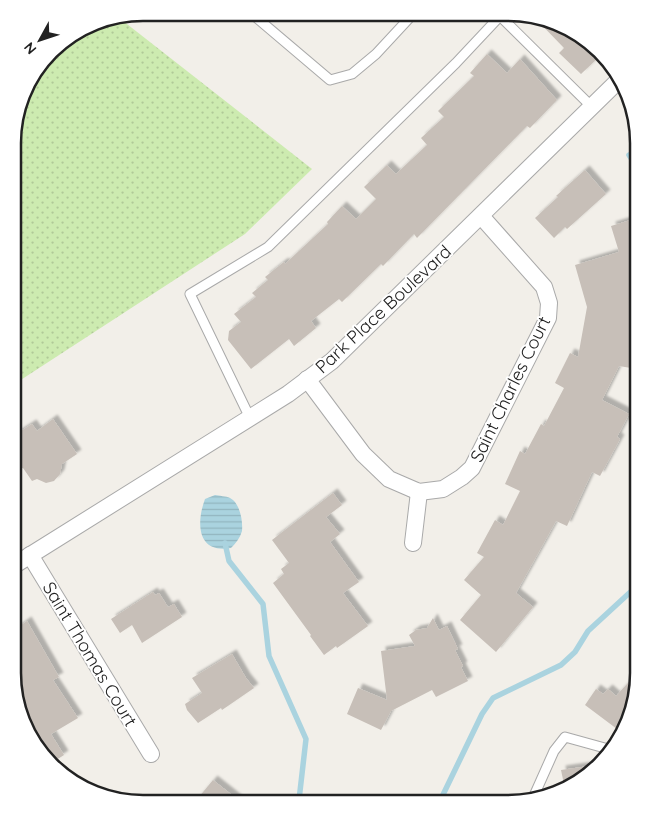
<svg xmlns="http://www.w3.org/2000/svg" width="651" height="816" font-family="Quicksand,sans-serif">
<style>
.grass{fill:url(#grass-dots)}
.water{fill:url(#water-rules)}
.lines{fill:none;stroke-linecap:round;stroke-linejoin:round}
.stream{stroke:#aad3df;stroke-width:5.5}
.building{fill:#c7bfb8;filter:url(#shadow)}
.service-casing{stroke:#a9a9a9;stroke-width:11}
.minor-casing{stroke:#a9a9a9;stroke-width:18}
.service{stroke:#fff;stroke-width:9}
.minor{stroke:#fff;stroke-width:16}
.labels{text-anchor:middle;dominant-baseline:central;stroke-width:4;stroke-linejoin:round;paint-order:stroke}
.street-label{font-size:18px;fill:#222;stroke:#fff}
.rim{fill:none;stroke:#222;stroke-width:2.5}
</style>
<defs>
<pattern id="grass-dots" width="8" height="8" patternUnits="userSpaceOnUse" patternTransform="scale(1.25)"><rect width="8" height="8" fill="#cdebb0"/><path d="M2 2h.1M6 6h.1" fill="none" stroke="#b0c997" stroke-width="1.8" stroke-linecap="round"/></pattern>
<pattern id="water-rules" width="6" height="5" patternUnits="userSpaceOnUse" patternTransform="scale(1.25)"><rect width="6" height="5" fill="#aad3df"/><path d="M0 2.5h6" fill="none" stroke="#92b5bf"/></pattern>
<filter id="shadow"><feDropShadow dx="4.5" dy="-4.5" stdDeviation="1" flood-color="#0004"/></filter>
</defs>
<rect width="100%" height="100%" fill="#f2efe9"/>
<!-- grass -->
<polygon class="grass" points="118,17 312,169 245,234 13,385 14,126 30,78 57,45 101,20"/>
<!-- water -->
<path class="water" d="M215,495C219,496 226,496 230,498C240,503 243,521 242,531C240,538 236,543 231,548C197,554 196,523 205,499Z"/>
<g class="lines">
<!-- stream -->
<g class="stream">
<polyline points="629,155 638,169"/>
<polyline points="225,543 229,561 263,604 269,656 306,739 299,800 301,803"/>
<polyline points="439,803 482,714 493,698 561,665 575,652 588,631 638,585"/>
</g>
</g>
<!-- building -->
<g class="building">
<polygon points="533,16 581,35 600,56 581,74 559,53 564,48"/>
<polygon points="487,54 507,73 520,59 557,100 530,128 527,126 417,238 414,234 383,266 381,264 342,302 339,299 311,321 316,328 294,346 289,339 251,369 228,340 229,331 241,322 234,314 256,297 252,293 268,280 265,277 284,262 285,264 328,224 327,222 342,206 356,219 376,199 364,187 387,165 396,174 427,145 421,138 444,117 438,111 474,76 470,73"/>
<polygon points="585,170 606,194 567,229 565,227 554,238 535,218 558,197 556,196"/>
<polygon points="634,219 638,234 638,249 630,251 638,278 638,360 637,369 619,366 602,400 629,414 617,437 620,439 600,476 592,472 567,526 556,521 516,593 533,607 496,652 460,620 481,595 464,580 484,557 477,553 495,520 503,525 520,491 505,484 520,451 525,454 541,424 544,426 564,388 555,383 570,353 578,357 587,307 575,265 619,252 611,226"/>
<polygon points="53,419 77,454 62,464 60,474 54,481 46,483 37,479 32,481 23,468 18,470 13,462 13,436 32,424 37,431"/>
<polygon points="333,493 342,505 326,517 340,534 330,542 359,582 343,593 368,626 337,648 336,646 324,655 310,636 311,635 273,583 284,574 281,569 289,563 272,540"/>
<polygon points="153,592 155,595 159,593 168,607 174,604 182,617 142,643 132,625 120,633 111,619"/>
<polygon points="433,618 439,630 447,626 458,649 455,650 463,666 461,667 468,681 436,697 432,690 391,711 381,730 347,714 358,688 387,700 381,651 415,646 409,635 416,630 427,628"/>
<polygon points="27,621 59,677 53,680 78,718 51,734 64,755 53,762 30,738 12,673 13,631"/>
<polygon points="232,654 246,678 254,688 222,710 221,708 198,723 187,710 185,704 202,693 192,678"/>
<polygon points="638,672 638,682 621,732 585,705 596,689 603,694 608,689 616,696"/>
<polygon points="596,765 573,786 565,789 561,770"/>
<polygon points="213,780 242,803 194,803"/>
</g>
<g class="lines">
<!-- service casing -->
<g class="service-casing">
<g id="service">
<polyline points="251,13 330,80 352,74 376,54 414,13"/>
<polyline points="500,16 592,107"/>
<polyline points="250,418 190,294 268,247 456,63 502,14"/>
<polyline points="533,798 554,751 565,737 612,750"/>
</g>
</g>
<!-- minor casing -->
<g class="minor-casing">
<g id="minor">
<polyline points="307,379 363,454 389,479 419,492 443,489 462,477 472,468 548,318 549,303 544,287 481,216"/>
<polyline points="413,543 419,492"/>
<polyline points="30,555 151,754"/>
<polyline points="13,566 288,394 332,361 621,78"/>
</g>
</g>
<!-- service -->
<use href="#service" class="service"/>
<!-- minor -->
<use href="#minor" class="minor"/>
</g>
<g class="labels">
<!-- street labels -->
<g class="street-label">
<text transform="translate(383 309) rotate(-43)">Park Place Boulevard</text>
<text transform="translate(510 389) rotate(-64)">Saint Charles Court</text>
<text transform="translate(90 654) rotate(59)">Saint Thomas Court</text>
</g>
</g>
<!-- crop -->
<path d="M0 0H651V816H0ZM143 21H508A122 122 0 0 1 630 143V673A122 122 0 0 1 508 795H143A122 122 0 0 1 21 673V143A122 122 0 0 1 143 21Z" fill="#fff" fill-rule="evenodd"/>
<path class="rim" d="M143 21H508A122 122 0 0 1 630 143V673A122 122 0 0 1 508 795H143A122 122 0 0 1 21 673V143A122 122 0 0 1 143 21Z"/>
<!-- north arrow -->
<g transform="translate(40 40) rotate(230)" stroke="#ffffff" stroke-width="4" paint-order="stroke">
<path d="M0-4L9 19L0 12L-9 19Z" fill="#222222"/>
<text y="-8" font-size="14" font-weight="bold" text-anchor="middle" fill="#222222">N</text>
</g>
</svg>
